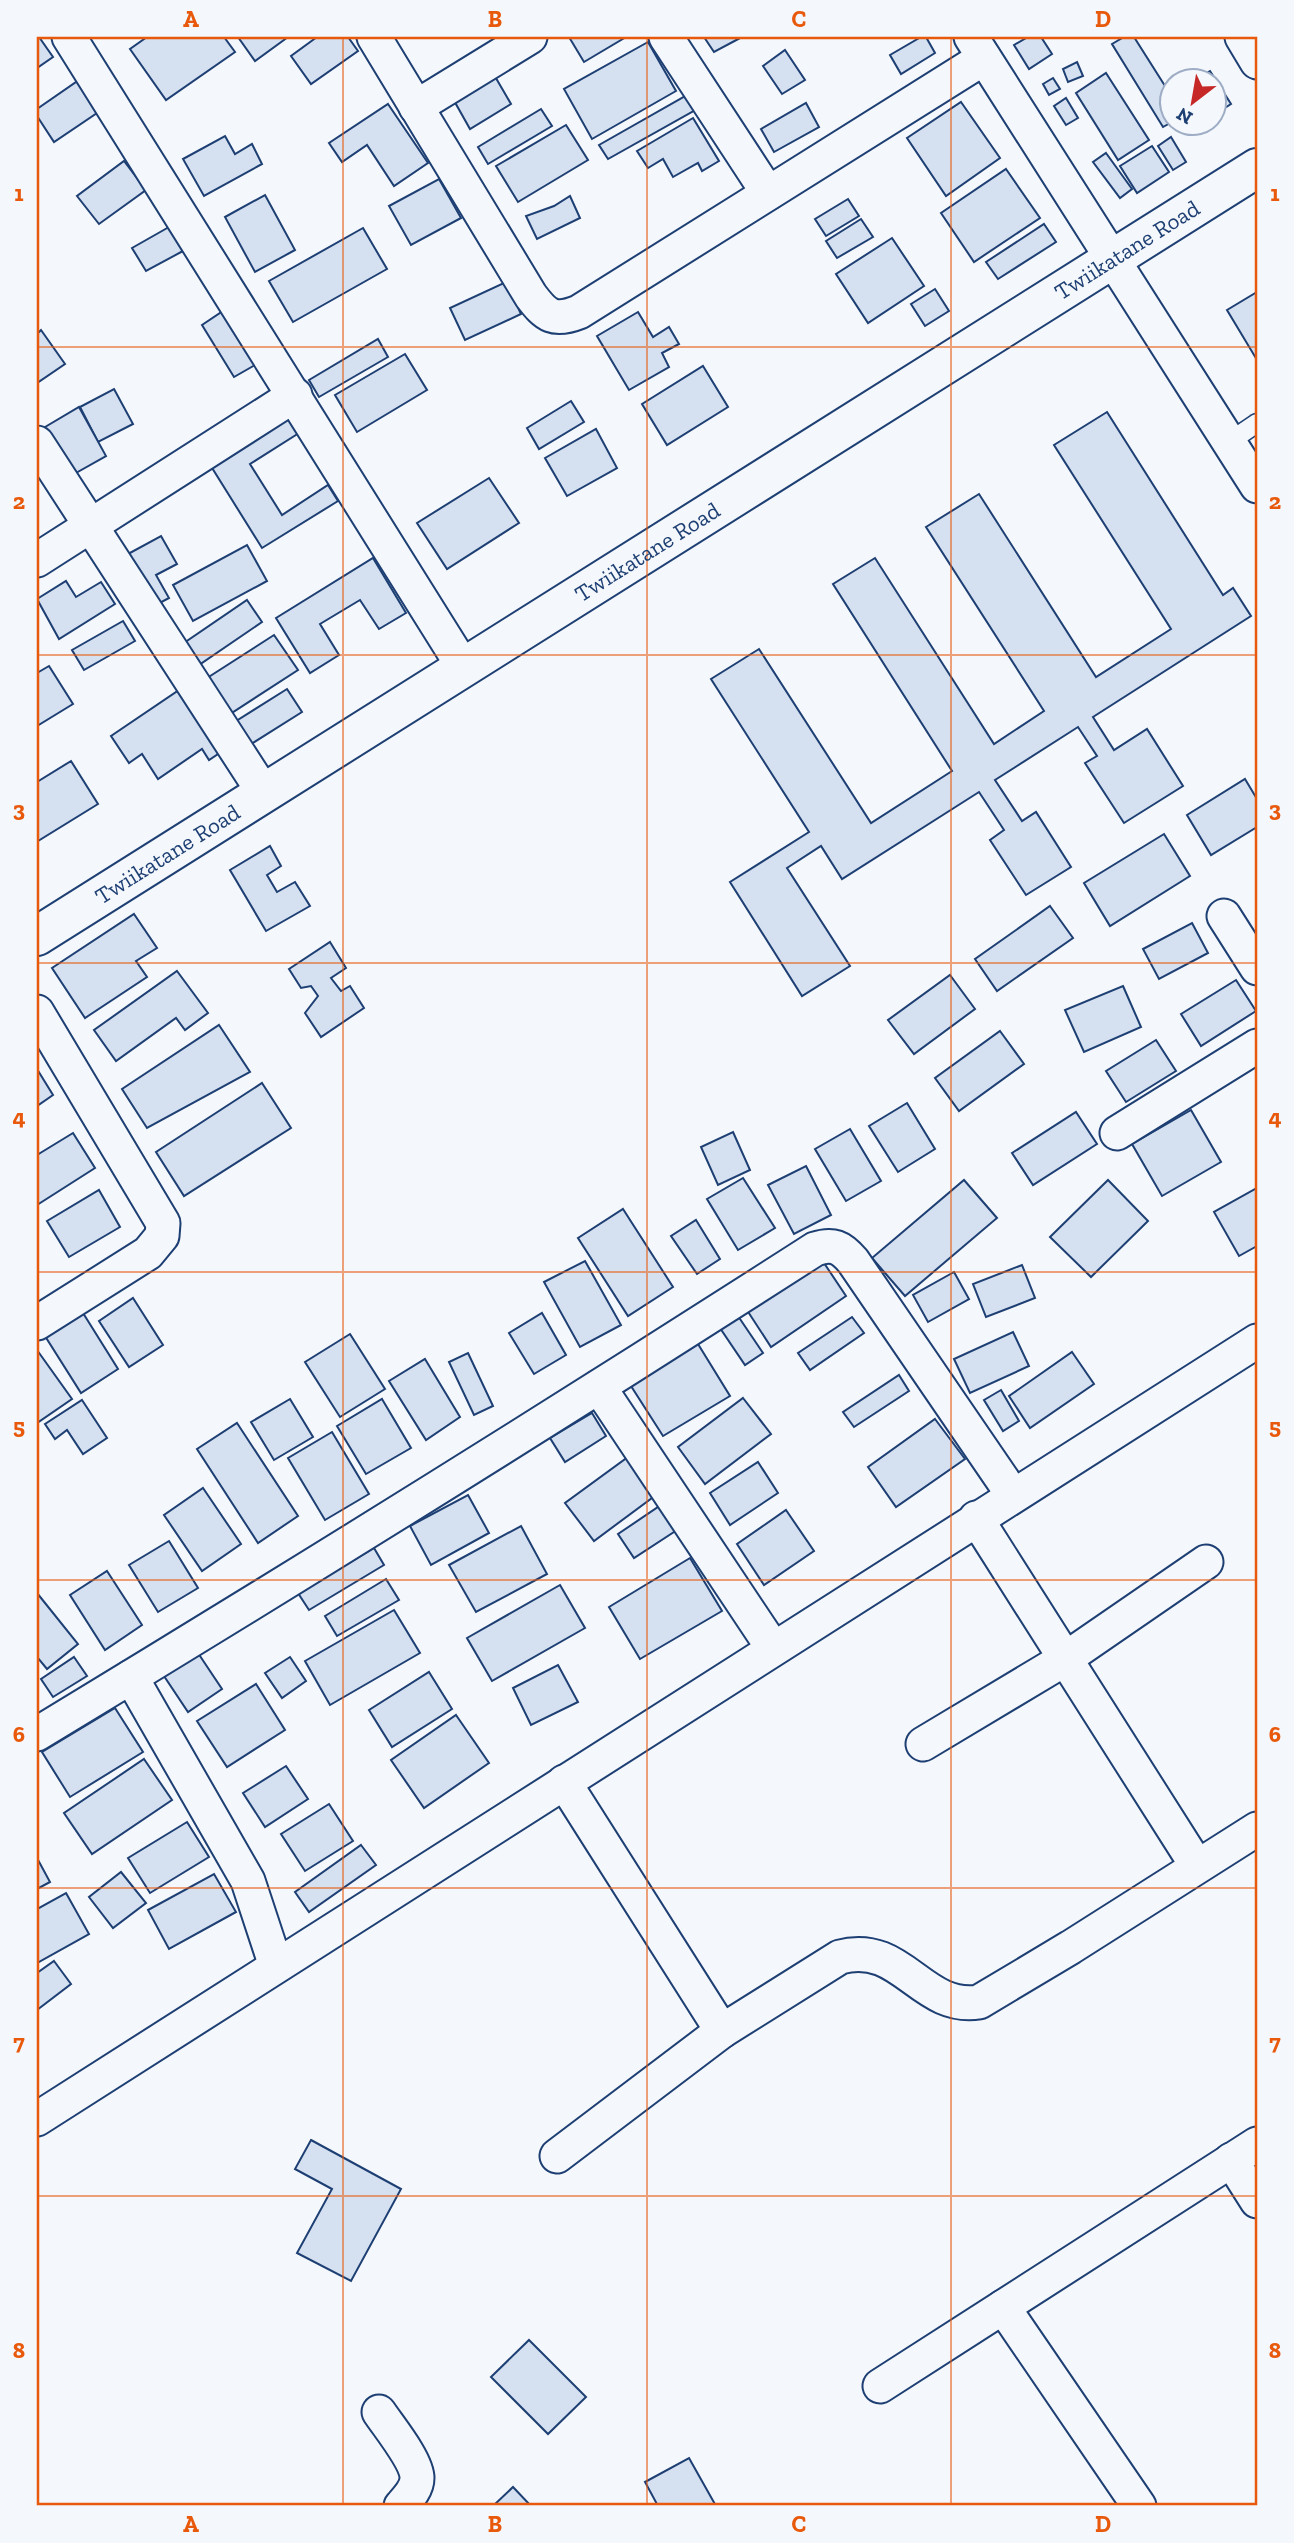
<svg xmlns="http://www.w3.org/2000/svg" width="1294" height="2543" font-family="'Zilla Slab',serif">
<style>
.building{fill:#d5e0f0;stroke:#1d3f73;stroke-width:2}
.lines{fill:none;stroke-linecap:round;stroke-linejoin:round}
.service-casing{stroke:#1d3f73;stroke-width:21}
.minor-casing{stroke:#1d3f73;stroke-width:37}
.secondary-casing{stroke:#1d3f73;stroke-width:42}
.service{stroke:#f4f7fb;stroke-width:18}
.minor{stroke:#f4f7fb;stroke-width:33}
.secondary{stroke:#f4f7fb;stroke-width:38}
.grid{fill:none;stroke:#e8590c;stroke-width:2;stroke-opacity:0.55}
.labels{text-anchor:middle;dominant-baseline:central;stroke-width:5;stroke-linejoin:round;paint-order:stroke}
.street-label{font-size:23px;fill:#1d3f73;stroke:#f4f7fb}
.neatline{fill:none;stroke:#e8590c;stroke-width:2.5}
.grid-label{font-size:23px;text-anchor:middle;font-weight:bold;fill:#e8590c}
</style>
<rect width="100%" height="100%" fill="#f4f7fb"/>
<!-- building -->
<g class="building">
<polygon points="37,37 39,37 53,57 37,68"/>
<polygon points="147,37 224,37 235,52 166,100 130,49"/>
<polygon points="238,37 288,37 255,61"/>
<polygon points="317,37 348,37 358,51 311,84 291,56"/>
<polygon points="569,37 626,37 584,62"/>
<polygon points="704,37 742,37 714,52"/>
<polygon points="921,37 926,37 935,53 901,74 890,55"/>
<polygon points="1028,37 1041,37 1052,54 1029,69 1014,45"/>
<polygon points="1124,37 1134,37 1172,97 1172,122 1163,127 1112,44"/>
<polygon points="648,42 676,91 592,139 564,89"/>
<polygon points="785,50 805,80 782,94 763,66"/>
<polygon points="1077,62 1083,76 1068,82 1063,69"/>
<polygon points="1210,71 1231,104 1214,115 1214,80 1195,80"/>
<polygon points="493,73 511,104 470,129 452,97"/>
<polygon points="1106,73 1149,140 1118,160 1076,93"/>
<polygon points="1053,78 1060,89 1049,95 1043,84"/>
<polygon points="79,80 100,111 54,142 37,116 37,109"/>
<polygon points="689,94 697,109 608,159 599,145"/>
<polygon points="1066,98 1078,118 1066,125 1054,106"/>
<polygon points="961,102 1000,158 946,196 907,138"/>
<polygon points="806,103 819,127 774,152 761,129"/>
<polygon points="388,104 428,163 394,186 367,145 342,162 329,143"/>
<polygon points="541,109 552,126 488,164 478,147"/>
<polygon points="693,118 719,161 702,171 698,163 673,177 663,159 648,168 637,151"/>
<polygon points="566,125 588,160 518,202 496,166"/>
<polygon points="225,136 235,154 252,144 262,164 204,196 183,159"/>
<polygon points="1171,137 1186,162 1173,170 1158,146"/>
<polygon points="1152,146 1169,172 1137,193 1120,166"/>
<polygon points="1106,153 1132,189 1120,198 1093,162"/>
<polygon points="124,161 146,190 99,224 77,196"/>
<polygon points="1006,169 1040,218 974,262 941,213"/>
<polygon points="439,179 461,218 411,245 389,206"/>
<polygon points="265,195 295,250 255,272 225,217"/>
<polygon points="570,196 580,218 537,239 526,216 554,206"/>
<polygon points="848,199 859,216 826,236 815,219"/>
<polygon points="861,219 873,237 837,258 826,241"/>
<polygon points="1044,224 1056,242 998,279 986,262"/>
<polygon points="169,227 183,251 146,271 132,248"/>
<polygon points="363,228 387,269 293,322 269,281"/>
<polygon points="892,238 924,286 868,323 836,274"/>
<polygon points="506,282 521,314 465,340 450,308"/>
<polygon points="935,289 949,311 925,326 911,304"/>
<polygon points="1257,292 1257,360 1227,310"/>
<polygon points="223,311 255,365 234,377 202,325"/>
<polygon points="638,312 653,337 669,327 679,344 662,353 669,367 629,390 597,336"/>
<polygon points="41,330 65,364 37,383 37,334"/>
<polygon points="378,339 388,357 319,397 309,380"/>
<polygon points="405,354 427,390 357,432 335,395"/>
<polygon points="703,366 728,407 667,445 642,404"/>
<polygon points="114,389 133,424 98,442 80,407"/>
<polygon points="571,401 584,422 539,449 527,428"/>
<polygon points="79,407 106,456 67,478 40,430"/>
<polygon points="1107,412 1223,595 1233,588 1251,616 1093,717 1114,750 1147,729 1183,786 1124,823 1085,763 1097,756 1078,727 995,780 1022,821 1036,812 1071,867 1026,895 990,840 1004,830 979,792 842,879 821,846 787,868 850,966 802,996 730,882 809,832 711,679 759,649 871,823 952,771 833,584 875,558 994,744 1044,711 926,527 979,494 1096,677 1171,629 1054,445"/>
<polygon points="287,414 299,433 250,464 282,515 328,485 338,501 262,548 209,463"/>
<polygon points="596,429 617,468 567,496 545,458"/>
<polygon points="489,478 519,523 447,569 417,523"/>
<polygon points="161,536 177,564 156,575 169,598 156,605 128,554"/>
<polygon points="247,545 267,581 193,621 173,585"/>
<polygon points="373,558 406,613 379,629 360,600 320,624 339,655 310,673 276,618"/>
<polygon points="66,581 76,597 101,582 115,604 59,639 37,599"/>
<polygon points="247,600 262,622 196,667 181,645"/>
<polygon points="123,621 135,641 84,670 72,650"/>
<polygon points="274,635 298,670 227,716 204,680"/>
<polygon points="49,666 73,704 37,726 37,673"/>
<polygon points="185,686 227,748 209,760 202,749 158,779 142,754 129,763 111,736"/>
<polygon points="287,689 302,712 248,746 233,723"/>
<polygon points="71,761 98,804 38,841 37,782"/>
<polygon points="1245,779 1257,799 1257,827 1211,855 1187,815"/>
<polygon points="1164,834 1190,876 1110,926 1084,883"/>
<polygon points="270,846 281,866 267,875 277,892 295,882 310,906 266,931 230,870"/>
<polygon points="1050,906 1073,938 997,991 975,959"/>
<polygon points="134,914 157,948 136,961 147,977 85,1018 52,968"/>
<polygon points="1192,923 1208,953 1159,979 1143,949"/>
<polygon points="330,942 346,968 331,978 341,991 350,986 364,1008 321,1037 305,1013 318,996 311,986 301,988 289,969"/>
<polygon points="177,971 208,1013 185,1030 176,1018 116,1061 94,1030"/>
<polygon points="950,975 975,1009 914,1054 888,1020"/>
<polygon points="1236,980 1256,1011 1201,1046 1181,1014"/>
<polygon points="1123,986 1141,1027 1084,1052 1065,1010"/>
<polygon points="219,1025 250,1072 147,1128 122,1089"/>
<polygon points="1000,1031 1024,1064 959,1111 935,1078"/>
<polygon points="1156,1040 1176,1071 1126,1102 1106,1071"/>
<polygon points="37,1069 53,1095 37,1106"/>
<polygon points="262,1083 291,1128 184,1196 156,1152"/>
<polygon points="907,1103 935,1149 898,1172 869,1126"/>
<polygon points="1191,1110 1221,1162 1162,1196 1132,1144"/>
<polygon points="1076,1112 1097,1144 1033,1185 1012,1153"/>
<polygon points="850,1129 881,1181 846,1201 815,1149"/>
<polygon points="733,1132 750,1170 718,1185 701,1147"/>
<polygon points="73,1133 95,1168 37,1205 37,1155"/>
<polygon points="806,1166 831,1215 794,1234 768,1185"/>
<polygon points="743,1178 775,1228 738,1250 707,1199"/>
<polygon points="964,1180 997,1218 905,1296 872,1258"/>
<polygon points="1108,1180 1148,1221 1091,1277 1050,1237"/>
<polygon points="1257,1188 1257,1246 1239,1256 1214,1212"/>
<polygon points="99,1190 120,1227 69,1257 47,1221"/>
<polygon points="623,1209 673,1287 628,1316 578,1238"/>
<polygon points="696,1220 720,1259 697,1274 671,1236"/>
<polygon points="818,1254 846,1296 771,1347 743,1304"/>
<polygon points="585,1261 621,1325 580,1347 544,1282"/>
<polygon points="1022,1265 1035,1298 986,1317 973,1284"/>
<polygon points="954,1272 969,1299 928,1322 913,1295"/>
<polygon points="133,1298 163,1345 129,1367 99,1321"/>
<polygon points="83,1313 118,1369 81,1393 45,1336"/>
<polygon points="542,1313 566,1355 534,1374 509,1333"/>
<polygon points="738,1316 763,1353 745,1365 720,1328"/>
<polygon points="852,1317 864,1333 810,1370 798,1353"/>
<polygon points="1013,1332 1029,1366 970,1393 954,1359"/>
<polygon points="350,1334 385,1389 340,1417 305,1362"/>
<polygon points="698,1344 730,1396 663,1436 631,1386"/>
<polygon points="37,1350 72,1399 37,1423"/>
<polygon points="1072,1352 1094,1384 1030,1428 1009,1396"/>
<polygon points="468,1353 493,1406 474,1415 449,1362"/>
<polygon points="425,1359 460,1417 426,1440 389,1381"/>
<polygon points="899,1375 909,1391 854,1427 843,1412"/>
<polygon points="1001,1390 1019,1421 1003,1431 984,1400"/>
<polygon points="743,1398 771,1434 705,1484 678,1447"/>
<polygon points="290,1399 313,1437 274,1460 251,1422"/>
<polygon points="382,1399 411,1448 366,1474 337,1426"/>
<polygon points="82,1400 107,1438 83,1454 67,1430 55,1439 45,1424"/>
<polygon points="592,1413 606,1436 565,1462 550,1438"/>
<polygon points="935,1419 965,1459 896,1507 868,1467"/>
<polygon points="237,1423 298,1516 258,1543 197,1449"/>
<polygon points="332,1432 369,1494 325,1520 288,1458"/>
<polygon points="628,1457 656,1495 594,1541 565,1503"/>
<polygon points="758,1462 778,1493 730,1525 710,1493"/>
<polygon points="203,1488 241,1544 202,1571 164,1515"/>
<polygon points="468,1495 489,1533 431,1565 410,1526"/>
<polygon points="661,1505 677,1530 634,1558 618,1534"/>
<polygon points="786,1510 814,1551 764,1585 737,1544"/>
<polygon points="521,1526 547,1574 476,1612 449,1565"/>
<polygon points="169,1541 198,1588 158,1612 129,1565"/>
<polygon points="374,1548 384,1565 309,1610 298,1593"/>
<polygon points="690,1558 722,1611 640,1659 609,1607"/>
<polygon points="107,1571 142,1625 105,1650 70,1595"/>
<polygon points="386,1579 399,1600 337,1636 325,1616"/>
<polygon points="560,1585 585,1628 492,1681 467,1638"/>
<polygon points="37,1593 78,1644 47,1669 37,1657"/>
<polygon points="394,1610 420,1653 330,1705 305,1661"/>
<polygon points="198,1653 222,1689 188,1712 164,1676"/>
<polygon points="74,1657 87,1676 53,1697 41,1679"/>
<polygon points="290,1657 306,1681 282,1698 265,1673"/>
<polygon points="558,1665 578,1702 531,1725 513,1688"/>
<polygon points="429,1672 452,1709 392,1747 369,1710"/>
<polygon points="256,1684 285,1730 227,1767 197,1721"/>
<polygon points="115,1708 143,1752 70,1797 42,1752"/>
<polygon points="456,1715 489,1763 424,1808 391,1760"/>
<polygon points="144,1759 172,1800 92,1854 64,1813"/>
<polygon points="286,1766 308,1799 265,1827 243,1793"/>
<polygon points="329,1804 353,1841 305,1871 281,1834"/>
<polygon points="187,1822 209,1857 150,1893 128,1858"/>
<polygon points="361,1845 376,1865 309,1912 295,1892"/>
<polygon points="37,1858 50,1882 37,1889"/>
<polygon points="121,1872 146,1903 113,1928 89,1897"/>
<polygon points="214,1874 236,1912 169,1949 148,1910"/>
<polygon points="66,1893 89,1934 37,1963 37,1909"/>
<polygon points="54,1961 71,1984 37,2010 37,1973"/>
<polygon points="311,2140 401,2189 351,2281 297,2253 332,2189 295,2169"/>
<polygon points="529,2340 586,2397 548,2434 491,2377"/>
<polygon points="689,2458 716,2506 658,2506 645,2482"/>
<polygon points="513,2487 531,2506 493,2506"/>
</g>
<g class="lines">
<!-- service casing -->
<g class="service-casing">
<polyline id="service" points="1229,442 1257,423"/>
</g>
<!-- minor casing -->
<g class="minor-casing">
<g id="minor">
<polyline points="69,37 464,668"/>
<path d="M374,37L531,296C546,316 554,322 579,312L984,58"/>
<polyline points="666,37 768,193"/>
<polyline points="971,37 1257,486"/>
<polyline points="1242,37 1257,62"/>
<polyline points="416,107 530,37"/>
<polyline points="37,443 264,793"/>
<polyline points="37,560 295,395"/>
<polyline points="1224,916 1257,968"/>
<polyline points="37,1012 163,1223 162,1236 148,1253 37,1323"/>
<polyline points="1117,1133 1257,1046"/>
<polyline points="599,1387 773,1648"/>
<polyline points="976,1518 1197,1866"/>
<polyline points="131,1677 248,1881 276,1966"/>
<path d="M37,1734C298,1576 558,1414 815,1249C833,1243 841,1247 853,1261L1013,1495"/>
<polyline points="923,1744 1065,1659 1206,1562"/>
<path d="M722,2031L840,1957C902,1940 921,2011 979,2002L1071,1947L1257,1829"/>
<polyline points="37,2119 1257,1341"/>
<polyline points="557,2156 722,2031 564,1782"/>
<polyline points="1231,2160 1257,2201"/>
<polyline points="1003,2307 1139,2506"/>
<polyline points="880,2386 1257,2144"/>
<path d="M379,2412C389,2427 417,2461 417,2478C417,2489 408,2498 401,2506"/>
</g>
</g>
<!-- secondary casing -->
<g class="secondary-casing">
<g id="secondary">
<path id="s1" d="M37,936L1257,168"/>
</g>
</g>
<!-- service -->
<use href="#service" class="service"/>
<!-- minor -->
<use href="#minor" class="minor"/>
<!-- secondary -->
<use href="#secondary" class="secondary"/>
</g>
<!-- grid -->
<path class="grid" d="M343,37V2506M647,37V2506M951,37V2506M37,347H1257M37,655H1257M37,963H1257M37,1272H1257M37,1580H1257M37,1888H1257M37,2196H1257"/>
<g class="labels">
<!-- street labels -->
<g class="street-label">
<text stroke="none"><textPath href="#s1" startOffset="1288">Twiikatane Road</textPath></text>
<text stroke="none"><textPath href="#s1" startOffset="721">Twiikatane Road</textPath></text>
<text stroke="none"><textPath href="#s1" startOffset="154">Twiikatane Road</textPath></text>
</g>
</g>
<!-- border -->
<rect width="1294" height="2543" fill="none" stroke="#f4f7fb" stroke-width="77"/>
<!-- north arrow -->
<g transform="translate(1193 102) rotate(211)"><circle r="33" fill="#f4f7fb" stroke="#9eadc5" stroke-width="2"/>
<path d="M0-5L12 26L0 18L-12 26Z" fill="#c62828"/>
<text y="-10" font-size="19" font-weight="bold" text-anchor="middle" fill="#1d3f73">N</text>
</g>
<rect x="38" y="38" width="1218" height="2466" class="neatline"/>
<g class="grid-label">
<text x="191" y="27">A</text>
<text x="495" y="27">B</text>
<text x="799" y="27">C</text>
<text x="1103" y="27">D</text>
<text x="19" y="201">1</text>
<text x="1275" y="201">1</text>
<text x="19" y="509">2</text>
<text x="1275" y="509">2</text>
<text x="19" y="817">3</text>
<text x="1275" y="817">3</text>
<text x="19" y="1125">4</text>
<text x="1275" y="1125">4</text>
<text x="19" y="1434">5</text>
<text x="1275" y="1434">5</text>
<text x="19" y="1742">6</text>
<text x="1275" y="1742">6</text>
<text x="19" y="2050">7</text>
<text x="1275" y="2050">7</text>
<text x="19" y="2358">8</text>
<text x="1275" y="2358">8</text>
<text x="191" y="2532">A</text>
<text x="495" y="2532">B</text>
<text x="799" y="2532">C</text>
<text x="1103" y="2532">D</text>
</g>
</svg>
